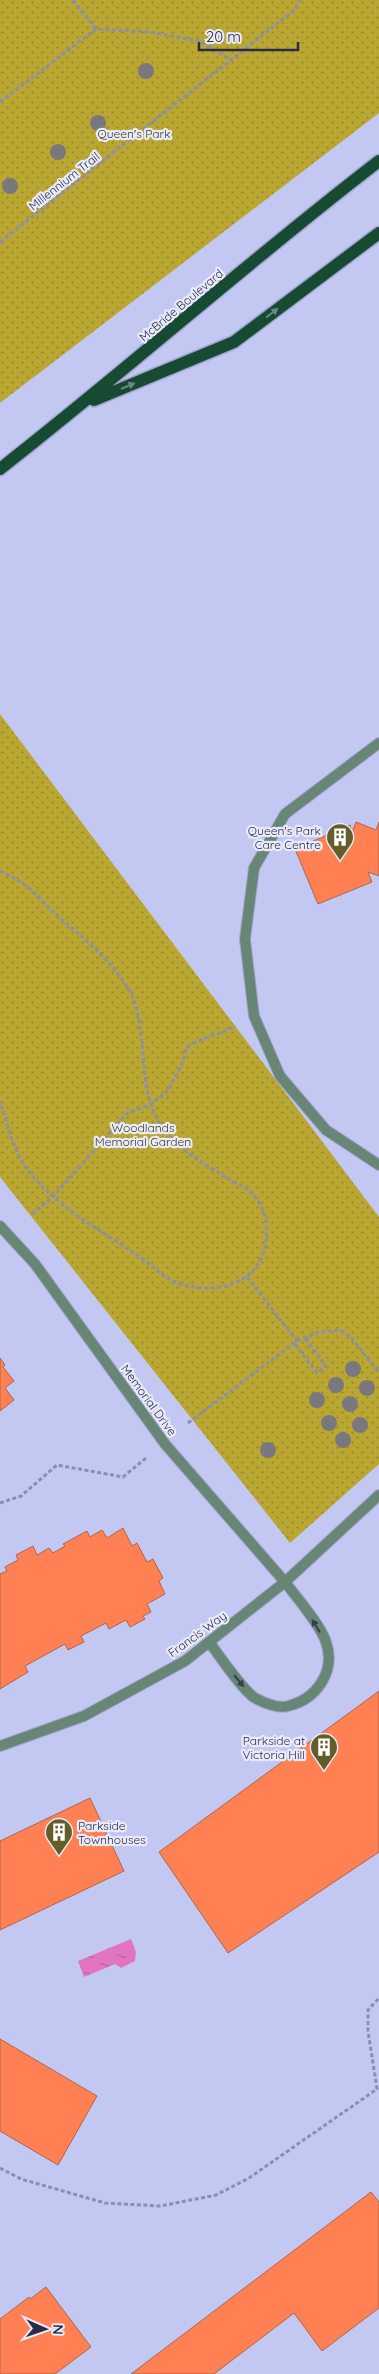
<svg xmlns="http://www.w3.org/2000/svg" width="379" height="2374" font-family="Quicksand,sans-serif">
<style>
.park{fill:url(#park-dots)}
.water{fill:url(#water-ripples)}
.building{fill:#fe8053;stroke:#ad664c}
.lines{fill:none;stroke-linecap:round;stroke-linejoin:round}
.service-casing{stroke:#a1a5cd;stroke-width:12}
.minor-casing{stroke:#a1a5cd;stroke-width:12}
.primary-casing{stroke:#a1a5cd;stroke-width:15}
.path{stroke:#8a8eb3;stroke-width:3;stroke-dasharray:4 2.5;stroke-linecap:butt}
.service{stroke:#678675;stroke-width:10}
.minor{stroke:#678675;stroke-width:10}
.primary{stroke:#174a33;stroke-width:12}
.tree{fill:#78787e}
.oneway{fill:#6b8a83}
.oneway2{fill:#353d50}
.labels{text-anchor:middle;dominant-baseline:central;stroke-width:4.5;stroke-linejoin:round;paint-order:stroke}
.park-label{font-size:12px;fill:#3b371f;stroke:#e9ebfa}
.street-label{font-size:12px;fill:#292b47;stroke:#e9ebfa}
.poi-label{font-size:12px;fill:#292b47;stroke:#e9ebfa;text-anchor:end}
</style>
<defs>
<pattern id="park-dots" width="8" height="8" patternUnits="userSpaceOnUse" patternTransform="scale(1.25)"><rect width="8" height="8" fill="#baa732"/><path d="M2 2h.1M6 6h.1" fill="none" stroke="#97882c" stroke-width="1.8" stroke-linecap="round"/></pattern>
<pattern id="water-ripples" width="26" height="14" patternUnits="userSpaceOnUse" patternTransform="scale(1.25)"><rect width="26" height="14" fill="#e374c1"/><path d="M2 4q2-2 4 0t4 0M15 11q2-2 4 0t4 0" fill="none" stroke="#b85f9f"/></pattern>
</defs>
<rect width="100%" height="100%" fill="#c3c8f3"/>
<!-- park -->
<g class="park">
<polygon points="0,0 379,0 379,113 0,403"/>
<polygon points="0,714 379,1217 379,1464 290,1543 0,1177"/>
</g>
<!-- water -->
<polygon class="water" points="131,1939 136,1952 135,1961 121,1968 115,1964 84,1977 78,1961"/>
<!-- building -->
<g class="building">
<polygon points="356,822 376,830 379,822 379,876 368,872 372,882 318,904 295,849 350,825 352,832"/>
<polygon points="0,1358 5,1365 3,1367 14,1381 5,1388 14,1400 0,1411"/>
<polygon points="123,1528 132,1546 137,1543 147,1562 153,1559 163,1578 159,1581 165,1594 147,1604 151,1612 143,1616 145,1619 130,1627 126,1620 109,1629 106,1623 81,1636 84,1642 68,1650 65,1644 25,1666 28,1672 0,1689 0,1574 7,1571 5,1567 18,1560 16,1555 33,1546 37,1555 49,1548 53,1553 65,1546 63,1544 87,1531 90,1537 102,1530 107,1538"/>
<polygon points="379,1691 379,1852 228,1953 159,1852"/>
<polygon points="90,1798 124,1871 0,1930 0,1841"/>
<polygon points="0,2039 97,2096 58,2165 0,2131"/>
<polygon points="371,2192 379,2202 379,2308 322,2351 294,2313 214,2374 131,2374"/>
<polygon points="46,2287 91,2347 55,2374 0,2374 0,2319 29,2297 30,2299"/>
</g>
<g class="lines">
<!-- service casing -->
<g class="service-casing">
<g id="service">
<polyline points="379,743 285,814 254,868 245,939 254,1016 280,1076 326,1130 379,1165"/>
<path d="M209,1642C219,1655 243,1691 255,1698C264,1703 279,1709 288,1706C317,1699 336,1671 326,1642C320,1624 297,1598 285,1582"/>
</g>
</g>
<!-- minor casing -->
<g class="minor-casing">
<g id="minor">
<polyline points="0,1226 35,1264 165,1444 285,1582"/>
<polyline points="0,1746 84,1716 185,1661 285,1582 379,1495"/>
</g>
</g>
<!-- primary casing -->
<g class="primary-casing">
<g id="primary">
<polyline points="94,400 234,342 379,233"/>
<path d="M0,469C128,369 250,260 379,161"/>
</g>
</g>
<!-- path -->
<g class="path">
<polyline points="73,0 96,29"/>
<polyline points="0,102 96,29 150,32 199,41 231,60"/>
<polyline points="0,242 293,11 300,0"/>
<path d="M0,871C6,874 13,877 19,881C31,888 41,900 51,910C79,935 114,961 131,994C136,1003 139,1018 140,1028C146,1063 141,1101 165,1131C181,1151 206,1165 227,1178C235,1183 247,1187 253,1194C267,1210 270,1233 263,1254C251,1288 208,1294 178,1283C164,1278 155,1268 143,1259C105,1232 60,1210 30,1173C13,1152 8,1125 0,1101"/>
<path d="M32,1214L54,1196L126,1114L150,1104L166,1093L181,1067L187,1047C203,1037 219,1035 235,1026"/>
<polyline points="247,1277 297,1341"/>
<polyline points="295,1344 317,1373 326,1366 304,1337"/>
<polyline points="188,1423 297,1341 319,1332 340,1330 350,1336 379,1373"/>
<polyline points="0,1503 21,1496 57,1465 123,1477 146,1458"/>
<polyline points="0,2168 21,2179 105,2203 160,2206 216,2195 249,2178 377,2089 368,2031 368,2010 379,1998"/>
</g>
<!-- service -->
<use href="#service" class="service"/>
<!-- minor -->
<use href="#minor" class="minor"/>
<!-- primary -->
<use href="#primary" class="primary"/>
</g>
<!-- trees -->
<g class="tree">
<circle cx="146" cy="71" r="8"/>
<circle cx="98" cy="123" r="8"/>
<circle cx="58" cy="152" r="8"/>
<circle cx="10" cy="186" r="8"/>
<circle cx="353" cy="1369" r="8"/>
<circle cx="336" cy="1385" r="8"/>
<circle cx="367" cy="1388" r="8"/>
<circle cx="317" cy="1400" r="8"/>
<circle cx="350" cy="1404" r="8"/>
<circle cx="329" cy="1423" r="8"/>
<circle cx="360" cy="1425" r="8"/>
<circle cx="343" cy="1440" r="8"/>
<circle cx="268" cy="1450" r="8"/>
</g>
<!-- one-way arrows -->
<defs><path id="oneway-solid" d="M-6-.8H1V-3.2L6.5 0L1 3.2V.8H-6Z" transform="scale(1.25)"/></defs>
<g class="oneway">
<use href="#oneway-solid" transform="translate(272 313) rotate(-37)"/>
<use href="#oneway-solid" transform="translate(128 386) rotate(-23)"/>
</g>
<g class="oneway2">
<use href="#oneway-solid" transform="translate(316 1626) rotate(-122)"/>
<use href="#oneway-solid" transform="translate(239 1681) rotate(50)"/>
</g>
<!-- icons -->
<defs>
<g id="building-pin" transform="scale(1.4375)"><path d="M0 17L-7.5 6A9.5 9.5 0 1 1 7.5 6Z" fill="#655d29" stroke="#e9ebfa"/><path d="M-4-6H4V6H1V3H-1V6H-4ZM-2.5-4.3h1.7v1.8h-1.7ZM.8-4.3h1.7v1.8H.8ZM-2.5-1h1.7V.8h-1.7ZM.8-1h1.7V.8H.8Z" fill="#fff"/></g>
</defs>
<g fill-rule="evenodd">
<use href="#building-pin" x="340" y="837"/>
<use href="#building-pin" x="324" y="1747"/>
<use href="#building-pin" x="59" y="1832"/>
</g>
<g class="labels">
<!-- park labels -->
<g class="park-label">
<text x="134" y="133">Queen's Park</text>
<text x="143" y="1127">Woodlands<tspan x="143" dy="14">Memorial Garden</tspan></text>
</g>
<!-- street labels -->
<g class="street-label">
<text transform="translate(64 181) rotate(-38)">Millennium Trail</text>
<text transform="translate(181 305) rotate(-40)">McBride Boulevard</text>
<text transform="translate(149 1400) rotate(54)">Memorial Drive</text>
<text transform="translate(197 1634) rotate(-36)">Francis Way</text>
</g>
<!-- poi labels -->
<g class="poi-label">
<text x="321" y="830">Queen's Park<tspan x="321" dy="14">Care Centre</tspan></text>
<text x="305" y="1740">Parkside at<tspan x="305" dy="14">Victoria Hill</tspan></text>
<text x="78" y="1825" text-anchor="start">Parkside<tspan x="78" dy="14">Townhouses</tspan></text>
</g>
</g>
<!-- north arrow -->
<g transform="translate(45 2329) rotate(92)" stroke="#e9ebfa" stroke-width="4" paint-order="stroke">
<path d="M0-4L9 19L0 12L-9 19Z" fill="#292b47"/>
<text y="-8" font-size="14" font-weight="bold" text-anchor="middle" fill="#292b47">N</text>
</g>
<!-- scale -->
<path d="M199 42v8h99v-8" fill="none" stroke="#292b47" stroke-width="2.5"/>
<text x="206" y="42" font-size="15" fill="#292b47" stroke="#e9ebfa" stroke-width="4" paint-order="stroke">20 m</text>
</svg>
